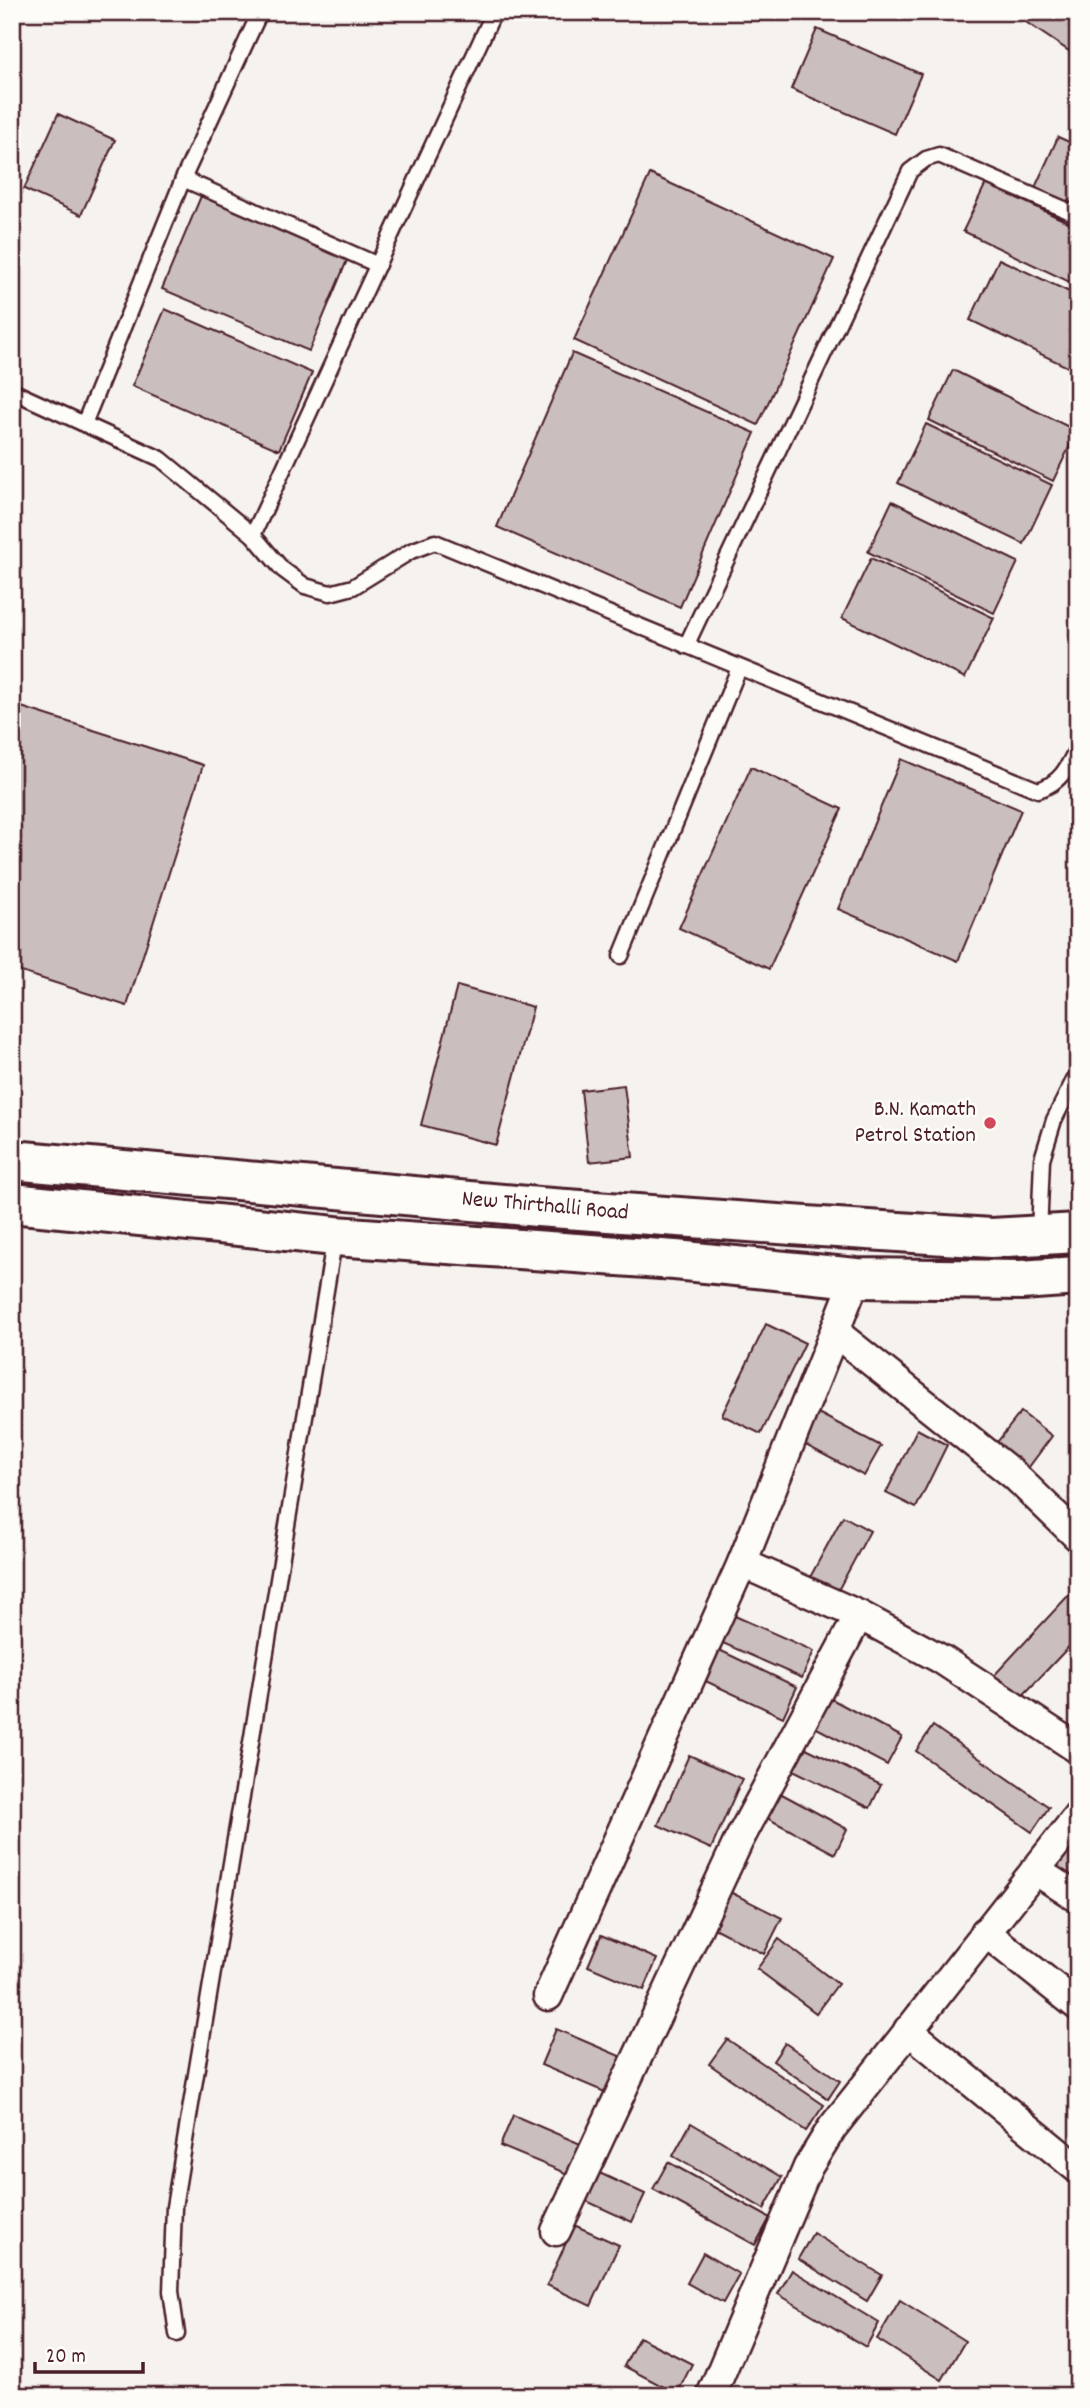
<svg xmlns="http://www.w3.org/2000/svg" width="1090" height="2408" font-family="Dekko,sans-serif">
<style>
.building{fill:#cbbfbe;stroke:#4a1f2b;stroke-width:2}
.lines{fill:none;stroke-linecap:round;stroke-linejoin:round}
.lane-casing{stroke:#4a1f2b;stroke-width:19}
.street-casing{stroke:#4a1f2b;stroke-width:33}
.highway-casing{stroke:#4a1f2b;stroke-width:44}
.lane{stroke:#fdfcf7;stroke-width:14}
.street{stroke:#fdfcf7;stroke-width:28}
.highway{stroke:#fdfcf7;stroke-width:38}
.poi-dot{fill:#d1495b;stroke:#fdfcf7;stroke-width:2.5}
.labels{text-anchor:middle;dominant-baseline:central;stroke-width:5;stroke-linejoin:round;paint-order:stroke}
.poi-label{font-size:23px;fill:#4a1f2b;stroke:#fdfcf7;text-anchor:end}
.street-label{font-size:23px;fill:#4a1f2b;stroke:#fdfcf7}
</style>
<rect width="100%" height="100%" fill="#f6f3ef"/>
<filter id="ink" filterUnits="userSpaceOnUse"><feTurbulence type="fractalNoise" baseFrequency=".0143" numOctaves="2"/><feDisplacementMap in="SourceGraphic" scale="14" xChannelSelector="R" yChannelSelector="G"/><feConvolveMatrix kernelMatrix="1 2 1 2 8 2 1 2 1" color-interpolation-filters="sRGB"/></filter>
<g filter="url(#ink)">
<!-- building -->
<g class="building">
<polygon points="1011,12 1078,12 1078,57"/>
<polygon points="817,29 921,74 895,134 791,89"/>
<polygon points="58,114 115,140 81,215 24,189"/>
<polygon points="1058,137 1078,146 1078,212 1033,192"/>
<polygon points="650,174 834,259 758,425 574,340"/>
<polygon points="986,183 1078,227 1078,286 963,231"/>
<polygon points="201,196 348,258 309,351 162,289"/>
<polygon points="999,259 1078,296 1078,372 970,320"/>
<polygon points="165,309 312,373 279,450 132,386"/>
<polygon points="572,353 755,433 680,607 497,527"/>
<polygon points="953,370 1077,431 1053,481 929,420"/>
<polygon points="926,424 1052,485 1024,544 898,483"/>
<polygon points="892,501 1018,562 994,613 868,552"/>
<polygon points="871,558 994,618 965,678 842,618"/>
<polygon points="12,704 203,765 127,1006 12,969"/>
<polygon points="901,759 1021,810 958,961 838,909"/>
<polygon points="751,767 842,809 769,969 679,928"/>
<polygon points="457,986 533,1007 496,1145 421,1125"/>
<polygon points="624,1085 633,1157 589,1162 581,1090"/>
<polygon points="766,1324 805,1343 761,1434 722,1415"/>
<polygon points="816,1412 881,1446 864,1476 800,1442"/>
<polygon points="1021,1412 1052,1436 1023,1475 991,1450"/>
<polygon points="917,1429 947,1445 916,1508 886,1493"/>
<polygon points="843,1516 870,1531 835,1596 808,1581"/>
<polygon points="1078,1585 1078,1637 1014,1705 989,1681"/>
<polygon points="728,1613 814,1651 802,1678 716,1640"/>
<polygon points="713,1647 797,1687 783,1717 699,1678"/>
<polygon points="826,1696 902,1737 887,1765 811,1725"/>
<polygon points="933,1726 1049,1807 1032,1832 916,1751"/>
<polygon points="802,1746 881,1785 870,1808 791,1769"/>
<polygon points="689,1755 742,1779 711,1849 658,1825"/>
<polygon points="780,1793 847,1829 835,1854 767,1818"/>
<polygon points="1078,1835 1078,1894 1047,1875"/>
<polygon points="724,1889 782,1918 764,1954 706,1924"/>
<polygon points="601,1935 657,1959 644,1990 588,1966"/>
<polygon points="779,1939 838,1984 816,2013 757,1969"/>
<polygon points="556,2029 622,2057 607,2093 541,2065"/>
<polygon points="727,2039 824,2105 806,2131 709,2064"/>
<polygon points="785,2043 840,2081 828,2099 773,2061"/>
<polygon points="513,2115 583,2145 570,2175 500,2146"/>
<polygon points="691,2123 782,2177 764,2209 673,2156"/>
<polygon points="668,2162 770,2218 755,2245 653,2189"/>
<polygon points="595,2171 645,2194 632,2222 582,2199"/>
<polygon points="574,2225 619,2245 591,2306 547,2285"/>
<polygon points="813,2233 882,2275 867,2301 798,2259"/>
<polygon points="703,2253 739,2274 723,2303 687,2283"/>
<polygon points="792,2270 879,2323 866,2347 778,2294"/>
<polygon points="900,2300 965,2341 942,2380 877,2339"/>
<polygon points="639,2337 692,2364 677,2394 624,2366"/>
</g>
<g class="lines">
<!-- lane casing -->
<g class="lane-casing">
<g id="lane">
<polyline points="183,179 378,265"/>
<path d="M12,391L161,459L253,535L282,569L305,586L330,593L353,587L411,551L435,542L1038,790C1061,783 1068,767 1078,746"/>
<polyline points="84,424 183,179 260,12"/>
<polyline points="253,535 494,12"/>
<polyline points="686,646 910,171 926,159 939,155 1078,215"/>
<polyline points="621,956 739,668"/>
<polyline points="1039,1235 1042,1159 1054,1120 1078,1072"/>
<polyline points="177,2334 171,2291 174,2207 335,1236"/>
</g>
</g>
<!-- street casing -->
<g class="street-casing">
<g id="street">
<polyline points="836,1333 1014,1475 1078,1537"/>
<polyline points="742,1563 859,1615 941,1659 1078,1749"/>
<polyline points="1035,1870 1078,1898"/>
<polyline points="985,1932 1078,2006"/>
<polyline points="548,1996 742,1563 856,1278"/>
<polyline points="908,2030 1078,2169"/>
<polyline points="556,2231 738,1842 859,1615"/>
<polyline points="711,2396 808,2167 832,2128 1078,1816"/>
</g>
</g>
<!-- highway casing -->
<g class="highway-casing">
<g id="highway">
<polyline points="12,1160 538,1207 806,1226 991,1238 1078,1233"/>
<polyline points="12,1203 335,1236 675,1260 856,1278 1021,1280 1078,1276"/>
</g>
</g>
<!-- lane -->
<use href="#lane" class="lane"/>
<!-- street -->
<use href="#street" class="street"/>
<!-- highway -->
<use href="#highway" class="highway"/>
</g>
</g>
<!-- markers -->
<circle class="poi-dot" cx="990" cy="1123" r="7"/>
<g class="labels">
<!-- poi labels -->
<g class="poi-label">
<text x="976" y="1110">B.N. Kamath<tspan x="976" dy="26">Petrol Station</tspan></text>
</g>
<!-- street labels -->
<g class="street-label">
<text transform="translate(545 1207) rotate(5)">New Thirthalli Road</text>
</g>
</g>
<!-- margin -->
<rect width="1090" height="2408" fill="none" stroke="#fdfcf7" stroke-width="42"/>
<rect x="21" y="21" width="1048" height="2366" fill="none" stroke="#4a1f2b" stroke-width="2.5" filter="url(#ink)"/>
<!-- scale -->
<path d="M35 2362v10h108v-10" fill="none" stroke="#4a1f2b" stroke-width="3.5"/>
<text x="46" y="2362" font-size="21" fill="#4a1f2b" stroke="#fdfcf7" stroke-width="5" paint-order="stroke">20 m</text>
</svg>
